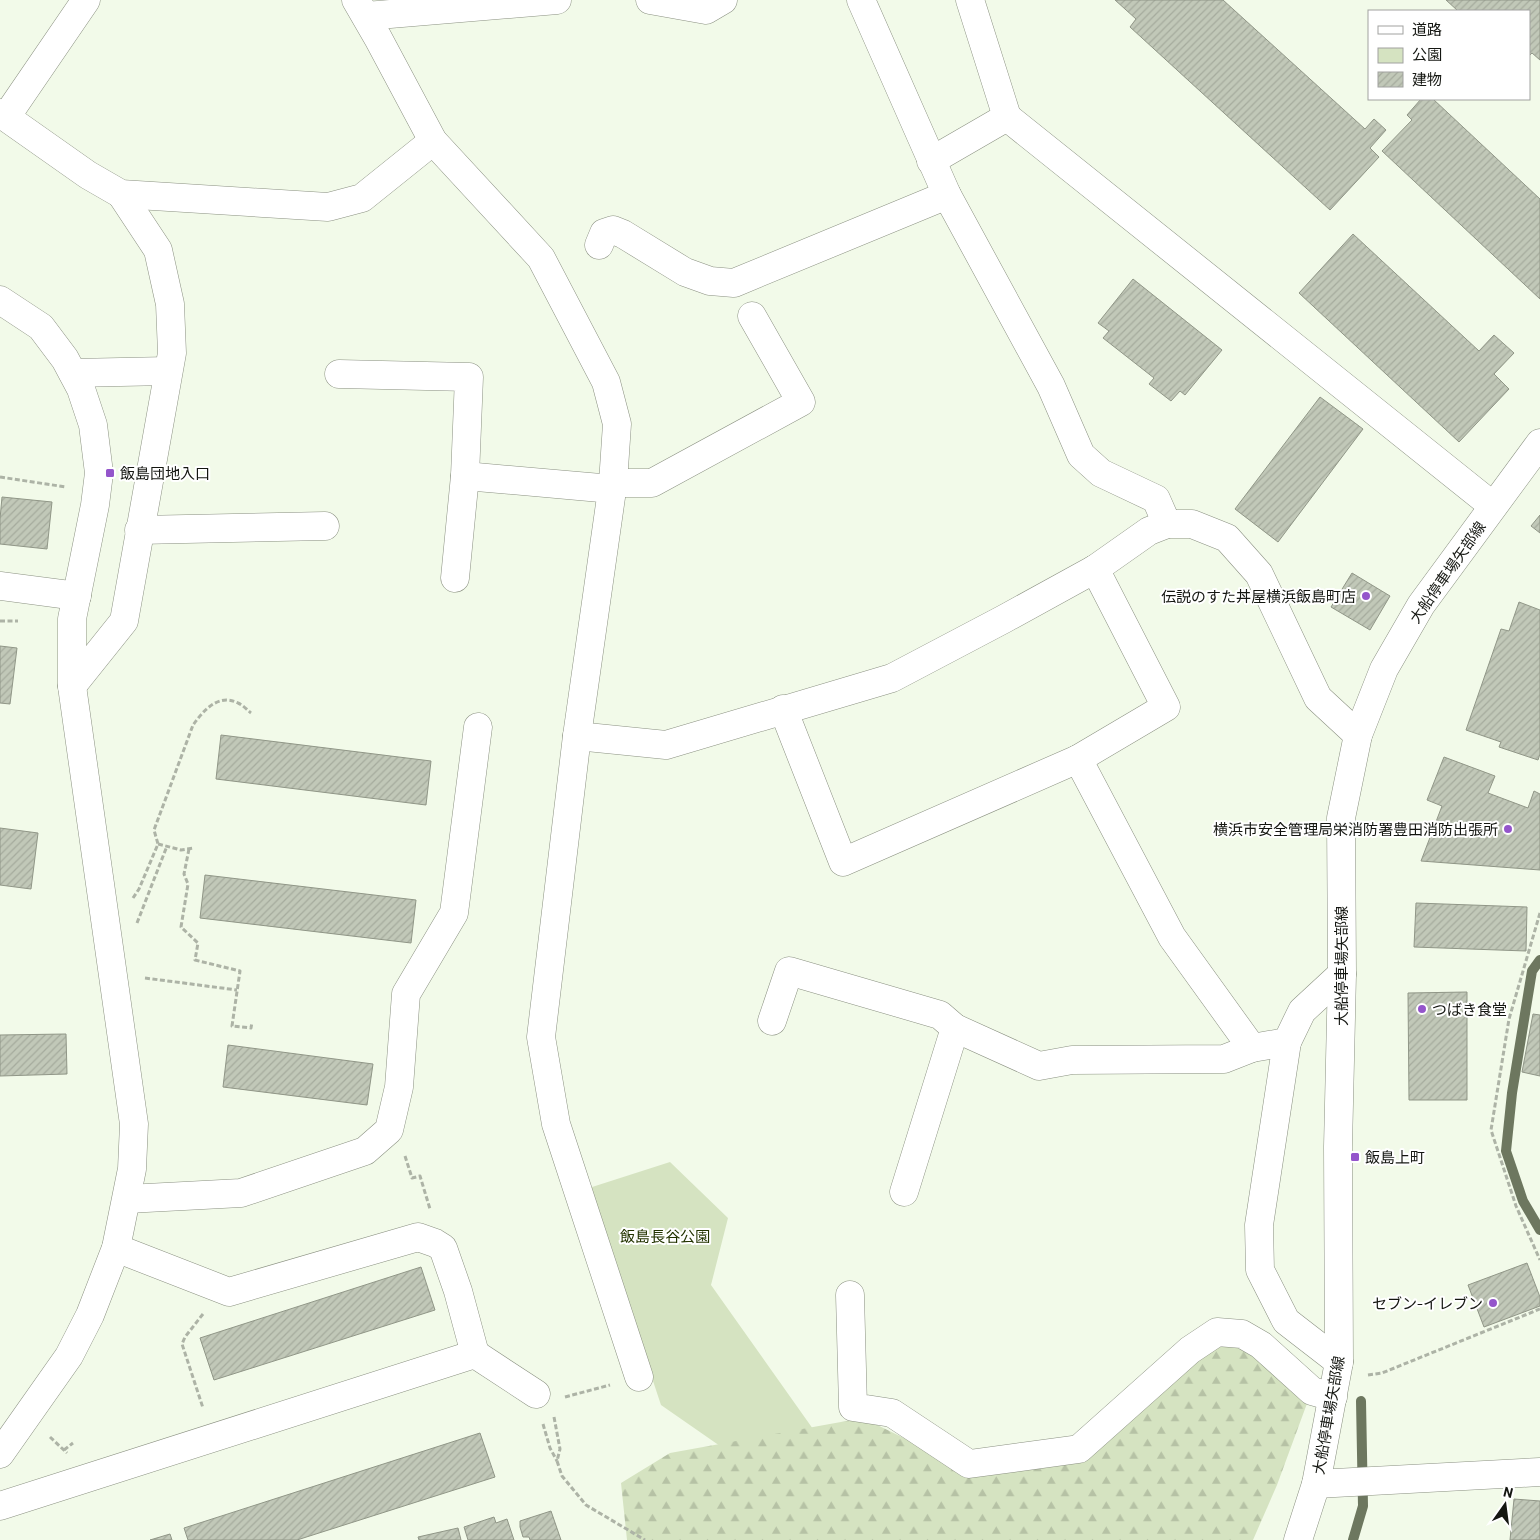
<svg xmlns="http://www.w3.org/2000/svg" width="1540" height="1540" font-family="Barlow,'Noto Sans JP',sans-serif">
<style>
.green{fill:#d5e3c1}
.forest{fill:url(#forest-firs)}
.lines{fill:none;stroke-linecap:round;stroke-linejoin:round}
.stream{stroke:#6d775f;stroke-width:10}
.building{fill:url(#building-hatch);stroke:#909687}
.minor-casing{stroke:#8b9182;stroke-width:29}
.major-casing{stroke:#8b9182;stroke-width:29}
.path{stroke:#adb3a6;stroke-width:3;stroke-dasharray:5 2.5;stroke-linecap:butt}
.minor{stroke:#fff;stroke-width:28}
.major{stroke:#fff;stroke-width:28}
.poi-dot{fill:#9455cb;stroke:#fff;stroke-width:2}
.labels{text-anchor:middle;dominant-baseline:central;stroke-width:4;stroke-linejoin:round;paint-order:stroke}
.poi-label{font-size:15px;fill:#141611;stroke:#fff;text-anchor:start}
.street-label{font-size:15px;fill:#141611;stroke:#fff}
.park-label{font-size:15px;fill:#233400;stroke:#fff}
</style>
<defs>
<pattern id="forest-firs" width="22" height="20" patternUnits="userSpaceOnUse" patternTransform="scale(1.25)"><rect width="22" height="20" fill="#d5e3c1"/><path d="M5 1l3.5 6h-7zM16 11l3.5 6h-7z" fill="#b6c2a5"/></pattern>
<pattern id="building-hatch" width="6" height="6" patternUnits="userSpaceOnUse" patternTransform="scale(1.25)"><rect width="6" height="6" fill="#c1c8b8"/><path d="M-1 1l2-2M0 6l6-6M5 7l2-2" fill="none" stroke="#a5ab9d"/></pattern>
</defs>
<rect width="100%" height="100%" fill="#f2fae9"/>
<!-- green -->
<polygon class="green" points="670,1162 728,1218 711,1285 813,1429 720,1446 661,1405 589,1188"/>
<!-- forest -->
<polygon class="forest" points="1225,1323 1316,1379 1277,1485 1253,1540 627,1540 621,1483 670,1453 863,1418 967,1469 1080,1453"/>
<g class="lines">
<!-- stream -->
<g class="stream">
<polyline points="1540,960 1532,971 1512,1093 1506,1151 1523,1201 1540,1230"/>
<polyline points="1353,1540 1363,1506 1361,1401"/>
</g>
</g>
<!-- building -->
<g class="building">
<polygon points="1115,0 1223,0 1365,129 1374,119 1386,130 1370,148 1379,157 1330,210 1130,27 1136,19"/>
<polygon points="1446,0 1540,0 1540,60 1532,53 1529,56 1529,11 1458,11"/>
<polygon points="1421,99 1433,99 1540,199 1540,299 1382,151 1412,120 1407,115"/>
<polygon points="1353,234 1479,351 1494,335 1514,353 1494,374 1509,389 1459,442 1299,293"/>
<polygon points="1133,279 1222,350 1185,395 1180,391 1171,401 1149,384 1154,378 1103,338 1109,331 1098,323"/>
<polygon points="1320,397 1363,429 1278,542 1235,509"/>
<polygon points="2,497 52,502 47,549 0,544 0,519"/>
<polygon points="1540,515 1540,533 1531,526"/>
<polygon points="1352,573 1390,596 1370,630 1331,607"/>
<polygon points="1519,602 1540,610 1540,754 1538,760 1499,747 1501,742 1466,730 1501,629 1509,631"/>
<polygon points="0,646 17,648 10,704 0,703"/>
<polygon points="221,735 431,761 426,805 216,779"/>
<polygon points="1444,757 1495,776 1488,793 1528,808 1534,791 1540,794 1540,870 1421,861 1442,806 1427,800"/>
<polygon points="0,828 38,833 31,889 0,885"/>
<polygon points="205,875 416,900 411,943 200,918"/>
<polygon points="1416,903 1527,907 1526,951 1414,947"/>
<polygon points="1467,992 1467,1100 1409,1100 1408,993"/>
<polygon points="1533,1014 1540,1015 1540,1076 1522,1072"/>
<polygon points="66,1034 67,1074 0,1076 0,1035"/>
<polygon points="228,1045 373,1064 367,1105 223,1087"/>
<polygon points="1527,1263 1540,1297 1540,1306 1484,1327 1468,1285"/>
<polygon points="421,1267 435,1310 214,1380 200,1338"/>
<polygon points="480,1433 495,1477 297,1540 188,1540 184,1528"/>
<polygon points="1514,1499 1540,1501 1540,1540 1510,1540"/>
<polygon points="551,1511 561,1540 530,1540 529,1537 523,1537 520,1527 520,1521"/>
<polygon points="494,1517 496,1523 507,1519 514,1540 468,1540 464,1527"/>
<polygon points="458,1528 461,1540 419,1540 418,1537"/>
<polygon points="170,1534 172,1540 150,1540"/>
</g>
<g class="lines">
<!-- minor casing -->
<g class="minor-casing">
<g id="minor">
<polyline points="356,0 378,38 433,141 541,258 606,382 617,424 613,483 577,736 541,1037 556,1124 639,1377"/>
<polyline points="650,0 706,10 723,0"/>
<polyline points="861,0 947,195 1051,386 1081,455 1101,473 1156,499 1167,524"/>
<polyline points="970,0 1007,117"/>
<polyline points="366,16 557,0"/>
<polyline points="0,113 88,175 121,194 328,207 362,198 433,141"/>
<polyline points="6,117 86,0"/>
<polyline points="931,161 1007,117 1493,506"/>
<polyline points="599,245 604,233 613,230 623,234 685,272 710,281 734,283 947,195"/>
<polyline points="0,300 41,327 65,359 81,389 93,425 99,473 95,505 72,619 72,686 134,1124 132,1169 116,1248 90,1315 69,1356 0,1454"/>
<polyline points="73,373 168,371"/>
<polyline points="339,374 469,377 465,476 455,578"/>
<polyline points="465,476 612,489"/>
<polyline points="613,483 652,483 801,402 752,316"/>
<polyline points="139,530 325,526"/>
<polyline points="0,586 77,596"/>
<polyline points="72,686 124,621 172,353 170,304 158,250 121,194"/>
<polyline points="783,709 843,862 1078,759 1166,707 1095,569"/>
<polyline points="577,736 666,745 892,678 1004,619 1095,569 1149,531 1167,524 1192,524 1227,538 1259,574 1318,698 1358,735"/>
<polyline points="1078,759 1172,937 1252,1048"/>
<polyline points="772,1021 789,971 940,1015 955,1028 1039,1066 1072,1060 1224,1059 1252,1048 1287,1042 1302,1011 1342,974"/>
<polyline points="1287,1042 1259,1225 1260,1270 1286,1321 1339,1362"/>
<polyline points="904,1192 955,1028"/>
<polyline points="127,1199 241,1193 365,1151 389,1130 399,1087 406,994 454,913 478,727"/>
<polyline points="850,1295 853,1407 892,1413 969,1464 1079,1449 1190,1350 1217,1332 1242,1334 1261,1345 1312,1391 1333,1397"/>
<polyline points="475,1354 536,1394"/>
<polyline points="1316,1484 1540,1472"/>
<polyline points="0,1506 475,1354 458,1291 443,1248 435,1243 418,1237 229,1292 116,1248"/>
</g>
</g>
<!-- major casing -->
<g class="major-casing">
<polyline id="major" points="1298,1540 1316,1484 1339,1362 1338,1147 1342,974 1341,818 1358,735 1384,669 1421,605 1540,443"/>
</g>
<!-- path -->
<g class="path">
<polyline points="0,477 66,487"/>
<polyline points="0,621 18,621"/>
<polyline points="158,844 181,850 194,848"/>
<polyline points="189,849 184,874 188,884 181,927 198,943 195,960 240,971 232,1026 251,1028 252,1022"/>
<path d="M133,898L139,889L158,844L154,830L193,725C203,711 218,693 238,703C243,705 247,710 251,713"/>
<polyline points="1540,913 1509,1019 1491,1130 1516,1206 1540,1260"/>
<polyline points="137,923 167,846"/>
<polyline points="145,978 237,990"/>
<polyline points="405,1156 412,1178 420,1176 430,1209"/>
<polyline points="203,1314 185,1337 182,1344 203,1408"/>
<polyline points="1368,1375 1382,1373 1540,1309"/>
<polyline points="565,1397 610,1385"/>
<polyline points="554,1417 560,1449 557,1461 562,1476 586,1505 645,1540"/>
<polyline points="543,1424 550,1448 557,1461"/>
<polyline points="50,1437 67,1453"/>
<polyline points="64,1450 73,1443"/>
</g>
<!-- minor -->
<use href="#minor" class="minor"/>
<!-- major -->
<use href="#major" class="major"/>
</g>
<!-- markers -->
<g class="poi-dot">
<rect x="105" y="468" width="10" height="10" rx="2.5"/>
<circle cx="1366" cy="596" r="5"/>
<circle cx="1508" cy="829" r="5"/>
<circle cx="1422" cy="1009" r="5"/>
<rect x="1350" y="1152" width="10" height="10" rx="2.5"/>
<circle cx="1493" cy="1303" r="5"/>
</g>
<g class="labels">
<!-- poi labels -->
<g class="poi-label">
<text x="120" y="473">飯島団地入口</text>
<text x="1356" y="596" text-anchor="end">伝説のすた丼屋横浜飯島町店</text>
<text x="1498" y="829" text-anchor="end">横浜市安全管理局栄消防署豊田消防出張所</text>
<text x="1432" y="1009">つばき食堂</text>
<text x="1365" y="1157">飯島上町</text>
<text x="1483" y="1303" text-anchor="end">セブン-イレブン</text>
</g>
<!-- street labels -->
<g class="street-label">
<text transform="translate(1447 572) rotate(-55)">大船停車場矢部線</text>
<text transform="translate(1341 966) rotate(-90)">大船停車場矢部線</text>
<text transform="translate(1328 1415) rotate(-80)">大船停車場矢部線</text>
</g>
<!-- park labels -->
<g class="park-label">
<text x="665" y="1236">飯島長谷公園</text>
</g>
</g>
<!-- legend -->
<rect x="1368" y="10" width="162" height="90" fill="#ffffff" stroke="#a1a2a0"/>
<rect x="1378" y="26" width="25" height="8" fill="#ffffff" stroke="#a1a2a0"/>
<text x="1412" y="35" font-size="15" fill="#141611">道路</text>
<rect x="1378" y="48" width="25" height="15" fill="#d5e3c1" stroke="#a1a2a0"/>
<text x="1412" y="60" font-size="15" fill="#141611">公園</text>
<rect x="1378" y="72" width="25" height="15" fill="url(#building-hatch)" stroke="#a1a2a0"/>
<text x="1412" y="85" font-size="15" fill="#141611">建物</text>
<!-- north arrow -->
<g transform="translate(1505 1505) rotate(14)" stroke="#ffffff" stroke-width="4" paint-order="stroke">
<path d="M0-4L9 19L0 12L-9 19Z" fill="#141611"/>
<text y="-8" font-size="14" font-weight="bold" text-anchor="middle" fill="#141611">N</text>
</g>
</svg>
